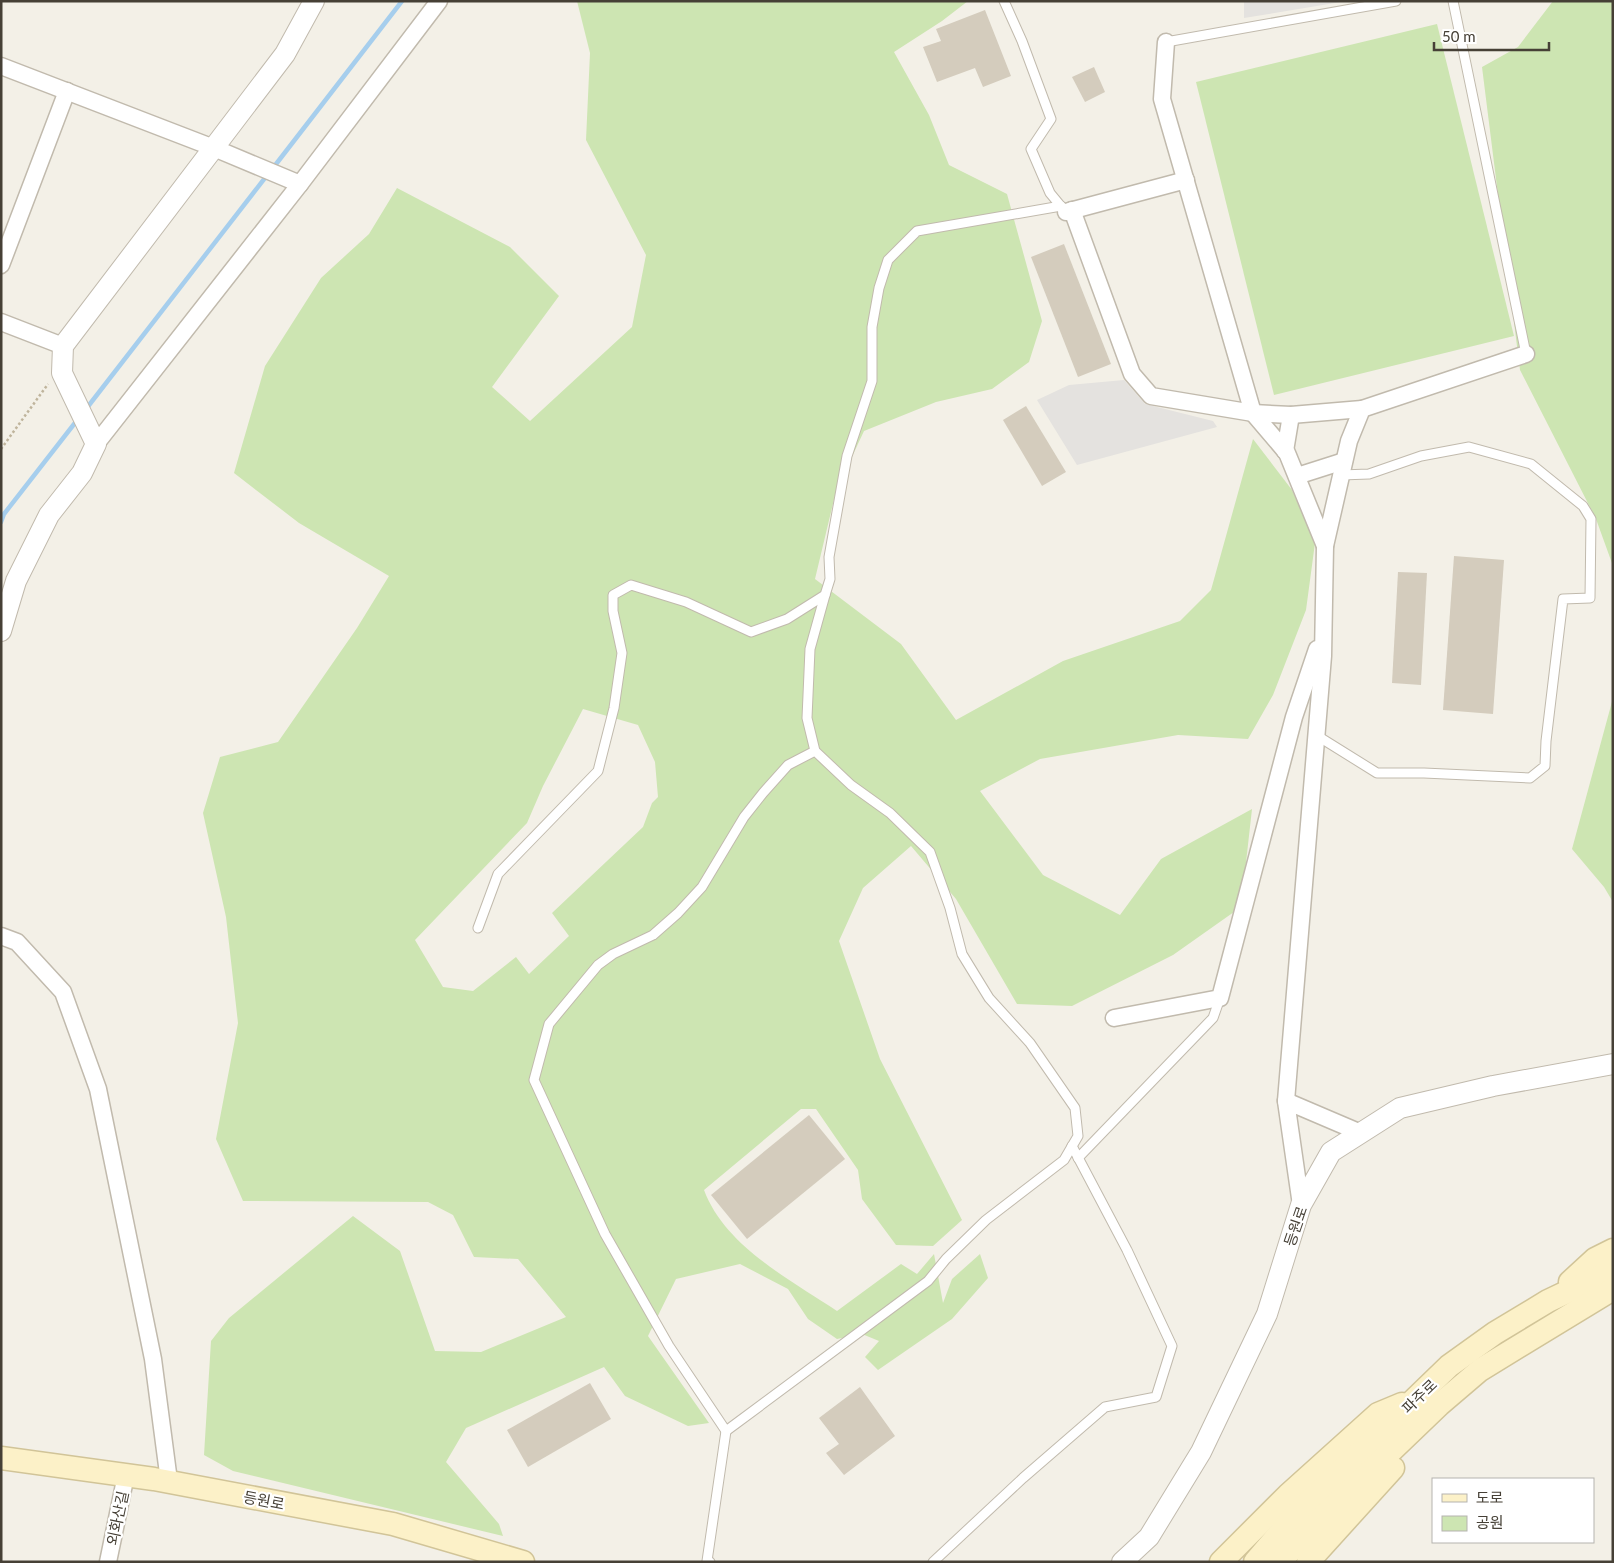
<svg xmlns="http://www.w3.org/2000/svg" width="1614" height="1563" font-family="Lato,'Noto Sans KR',sans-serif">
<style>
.green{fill:#cde5b2;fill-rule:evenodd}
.parking{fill:#e4e2df}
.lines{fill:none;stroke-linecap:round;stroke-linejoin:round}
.stream{stroke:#a6ceed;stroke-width:4.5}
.building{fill:#d4ccbd}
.service-casing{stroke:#c1baad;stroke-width:11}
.minor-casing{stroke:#c1baad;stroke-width:19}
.tertiary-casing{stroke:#c1baad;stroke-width:22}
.secondary-casing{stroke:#d1c498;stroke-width:25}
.path{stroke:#bfb49c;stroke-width:2.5;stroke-dasharray:2.5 2.5;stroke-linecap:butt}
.service{stroke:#fff;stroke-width:9}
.minor{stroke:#fff;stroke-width:16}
.tertiary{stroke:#fff;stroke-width:20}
.secondary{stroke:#fcf1c8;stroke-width:22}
.labels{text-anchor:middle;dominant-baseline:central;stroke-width:4.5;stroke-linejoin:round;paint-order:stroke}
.street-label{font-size:15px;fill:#464036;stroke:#fff}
</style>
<rect width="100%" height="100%" fill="#f3f0e7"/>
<!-- green -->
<g class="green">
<path d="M577,1H968L942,21L894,52L929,115L949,165L1007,194L1042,321L1029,362L992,389L936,402L864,431L836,491L815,579L901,644L956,720L1063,661L1180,621L1211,590L1253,439L1292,490L1315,543L1306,610L1273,695L1248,739L1178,735L1040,759L980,791L1043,875L1120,915L1161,859L1252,809L1241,907L1173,955L1072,1006L1017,1004L956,899L911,846L863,888L839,941L880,1059L962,1220L933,1246L896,1245L862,1199L858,1170L816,1109H801L704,1190C725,1246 789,1279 837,1311L901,1264L917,1274L934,1254L943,1303L952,1279L980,1254L988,1278L952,1319L878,1370L865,1357L879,1341L862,1334L837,1339L808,1319L788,1289L740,1264L676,1279L648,1336L709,1423L688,1426L625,1396L604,1367L466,1428L446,1462L499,1524L503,1536L233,1471L204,1455L211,1341L229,1318L353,1216L400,1251L435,1351L481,1352L566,1317L518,1259L474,1257L453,1215L428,1202L243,1201L216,1139L238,1023L226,917L203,813L220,757L278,742L357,628L389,576L299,523L234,473L265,366L321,278L369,234L397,188L510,247L559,296L492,387L530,421L632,327L646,255L586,140L590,53ZM583,709L638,725L655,762L658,797L652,803L643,827L552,913L569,936L529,974L516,957L473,991L443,987L415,940L527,823L543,786Z"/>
<polygon points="1553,1 1613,1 1613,566 1596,519 1520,370 1482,67 1518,47"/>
<polygon points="1437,24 1514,336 1274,395 1196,82"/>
<polygon points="1613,698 1613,902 1604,887 1572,849"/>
</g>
<!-- parking -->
<g class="parking">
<polygon points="1244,1 1347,1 1244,18"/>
<polygon points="1124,380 1145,404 1213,421 1217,427 1077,465 1037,400 1069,385"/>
</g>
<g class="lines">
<!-- stream -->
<g class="stream">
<polyline points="273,168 402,1"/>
<polyline points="86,409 268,174"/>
<polyline points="1,522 4,514 78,419"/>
</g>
</g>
<!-- building -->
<g class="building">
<polygon points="985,10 1011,76 983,87 975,68 937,82 923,47 941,41 936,29"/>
<polygon points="1094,67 1105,92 1085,102 1072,77"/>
<polygon points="1064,244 1111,364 1078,377 1031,257"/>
<polygon points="1026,406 1066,472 1042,486 1003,420"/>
<polygon points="1454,556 1504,560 1493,714 1443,710"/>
<polygon points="1398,572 1427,573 1421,685 1392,683"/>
<polygon points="809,1115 845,1159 747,1239 711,1195"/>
<polygon points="590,1383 611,1419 528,1467 507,1430"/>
<polygon points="860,1387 895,1436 844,1475 826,1453 839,1444 819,1418"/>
</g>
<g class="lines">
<!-- service casing -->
<g class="service-casing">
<g id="service">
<polyline points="1004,1 1022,41 1051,119 1031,149 1050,193 1064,210"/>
<polyline points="1453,1 1526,354"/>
<polyline points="1166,42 1396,1"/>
<polyline points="1316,735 1377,773 1424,773 1530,778 1545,766 1546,741 1563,599 1590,598 1591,519 1583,506 1531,464 1469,447 1421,456 1369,474 1341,475"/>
<polyline points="815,751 788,765 763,793 744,817 702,887 678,913 653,935 613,954 598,965 549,1024 534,1080 605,1234 669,1346 726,1431 928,1281 946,1259 986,1220 1064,1160 1078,1136 1075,1108 1030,1043 989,998 962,954 950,908 930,852 890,813 851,785 815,751 807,718 810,649 825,595"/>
<polyline points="478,928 498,874 598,771 614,708 622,653 613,611 613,595 631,585 686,602 751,632 787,619 825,595 830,579 829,557 847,456 872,381 872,327 879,288 888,260 917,231 1061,206"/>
<polyline points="1078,1158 1213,1018 1220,998"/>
<polyline points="710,1562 707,1561 726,1431"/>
<polyline points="933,1562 1023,1478 1105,1407 1156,1397 1172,1346 1127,1250 1072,1146"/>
</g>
</g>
<!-- minor casing -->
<g class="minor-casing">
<g id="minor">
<polyline points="1166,42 1162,99 1253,413 1287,453 1325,546"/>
<polyline points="1,66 214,148 300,184"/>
<polyline points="1072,210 1132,374 1151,396 1253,413 1291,415 1362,409"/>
<polyline points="1066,212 1186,180"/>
<polyline points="1,265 67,91"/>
<polyline points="1,322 63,346"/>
<polyline points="96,444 300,184 439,1"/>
<polyline points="1285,451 1291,415"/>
<polyline points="1297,476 1344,461"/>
<polyline points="1,936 17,942 63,992 98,1089 153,1359 169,1481"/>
<polyline points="1114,1018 1220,998 1294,717 1317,649"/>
<polyline points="1286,1101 1323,656 1325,546 1349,441 1362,409 1526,354"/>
<polyline points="1301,1205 1286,1101 1361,1133"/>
<polyline points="108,1562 126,1475"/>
</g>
</g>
<!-- tertiary casing -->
<g class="tertiary-casing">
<g id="tertiary">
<polyline points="1,631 16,581 49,515 82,473 96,444 62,373 63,346 285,54 314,1"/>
<polyline points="1122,1562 1149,1537 1201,1452 1267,1314 1301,1205 1331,1152 1400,1108 1493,1086 1613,1064"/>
</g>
</g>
<!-- secondary casing -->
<g class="secondary-casing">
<g id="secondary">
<polyline points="1570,1282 1595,1259 1613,1250"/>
<polyline points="1,1458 154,1479 393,1524 523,1562"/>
<polyline points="1221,1562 1288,1495 1378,1414 1402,1404"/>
<polyline points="1255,1562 1298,1512 1449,1366 1495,1333 1548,1301 1613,1270"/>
<polyline points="1280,1562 1316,1523 1439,1405 1480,1370 1613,1289"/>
<polyline points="1308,1562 1393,1468"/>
</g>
</g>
<!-- path -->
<polyline class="path" points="1,449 48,384"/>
<!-- service -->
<use href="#service" class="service"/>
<!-- minor -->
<use href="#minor" class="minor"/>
<!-- tertiary -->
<use href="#tertiary" class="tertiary"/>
<!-- secondary -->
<use href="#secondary" class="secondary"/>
</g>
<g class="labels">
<!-- street labels -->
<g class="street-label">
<text transform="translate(1295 1226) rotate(-71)">등원로</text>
<text transform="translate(1419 1396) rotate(-44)">파주로</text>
<text transform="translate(264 1500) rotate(11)">등원로</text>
<text transform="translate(117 1518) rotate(-78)">외화산길</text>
</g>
</g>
<!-- border -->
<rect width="1614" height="1563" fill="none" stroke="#464036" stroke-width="5"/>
<!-- legend -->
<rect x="1432" y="1478" width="162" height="65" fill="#ffffff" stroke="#b5b3af"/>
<rect x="1442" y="1494" width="25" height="8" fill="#fcf1c8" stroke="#b5b3af"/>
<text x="1476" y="1503" font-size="15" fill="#464036">도로</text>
<rect x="1442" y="1516" width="25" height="15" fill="#cde5b2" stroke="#b5b3af"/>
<text x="1476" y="1528" font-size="15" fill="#464036">공원</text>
<!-- scale -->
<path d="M1434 42v8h115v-8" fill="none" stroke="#464036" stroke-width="2.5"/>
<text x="1442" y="42" font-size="15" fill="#464036" stroke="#ffffff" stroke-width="4" paint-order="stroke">50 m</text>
</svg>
